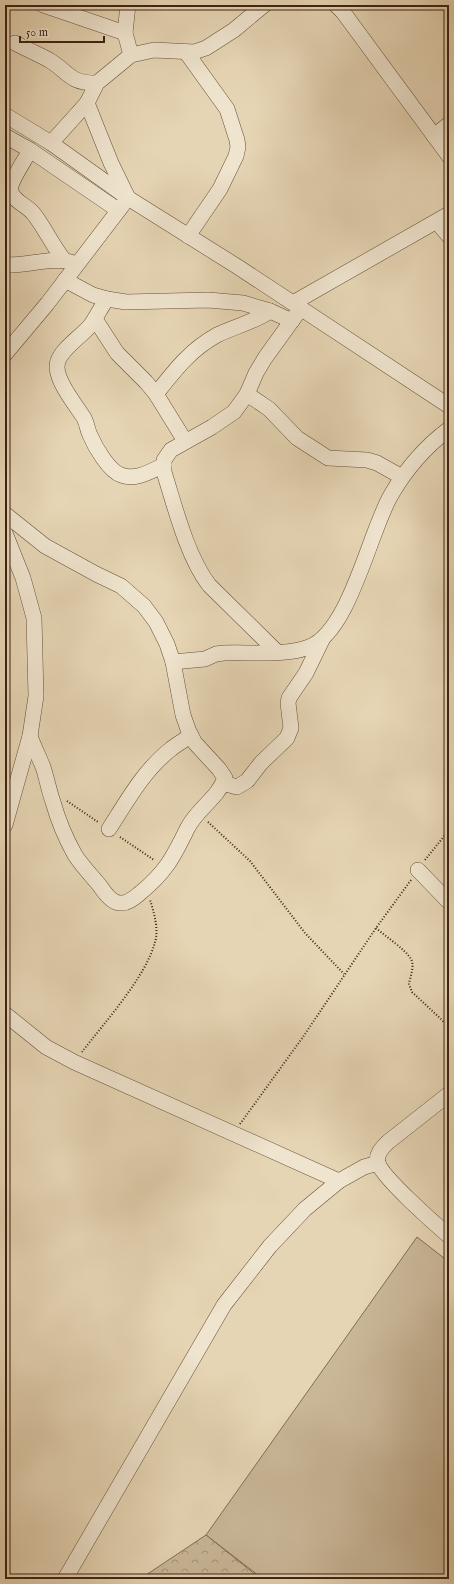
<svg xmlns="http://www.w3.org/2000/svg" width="454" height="1584" font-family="'IM FELL English',serif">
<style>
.green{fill:#c9b798;stroke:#826d55}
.forest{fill:url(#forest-crowns);stroke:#826d55}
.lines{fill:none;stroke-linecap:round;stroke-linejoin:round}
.minor-casing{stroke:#66503a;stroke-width:16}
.path{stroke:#3c2312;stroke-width:2;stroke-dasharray:1 2;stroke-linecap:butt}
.minor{stroke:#efe4ce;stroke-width:15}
</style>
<defs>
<pattern id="forest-crowns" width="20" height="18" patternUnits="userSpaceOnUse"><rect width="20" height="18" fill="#c9b798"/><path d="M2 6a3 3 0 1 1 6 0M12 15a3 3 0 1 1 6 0" fill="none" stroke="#a4947b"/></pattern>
</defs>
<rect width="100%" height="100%" fill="#e6d5b4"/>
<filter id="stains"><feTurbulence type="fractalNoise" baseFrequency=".005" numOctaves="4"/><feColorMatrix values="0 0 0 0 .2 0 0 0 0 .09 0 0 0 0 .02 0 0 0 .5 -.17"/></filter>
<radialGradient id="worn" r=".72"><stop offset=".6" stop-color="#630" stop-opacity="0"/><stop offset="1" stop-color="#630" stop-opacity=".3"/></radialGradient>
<!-- green -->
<polygon class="green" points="417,1237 449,1262 449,1579 263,1579 206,1535"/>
<!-- forest -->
<polygon class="forest" points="206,1535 261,1579 140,1579"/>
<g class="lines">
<!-- minor casing -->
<g class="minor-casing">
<g id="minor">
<polyline points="43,5 125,33"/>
<polyline points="128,5 125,33 131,55"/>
<polyline points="336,5 343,12 449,156"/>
<path d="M15,43C26,49 38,54 49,60C69,72 70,84 97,83"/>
<polyline points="186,52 227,109 237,140 238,147 236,156 220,189 188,236"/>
<polyline points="5,115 51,143 128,198 238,267 449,406"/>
<polyline points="5,136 30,150 118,210"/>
<polyline points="434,136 449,124"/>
<polyline points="51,143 87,103"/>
<path d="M30,150C26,159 8,183 11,192C14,201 27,206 33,213C45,228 52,245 64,260"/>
<polyline points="437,222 449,236"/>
<path d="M5,265C27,266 50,257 71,262"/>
<polyline points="65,280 93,295 107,299 126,302 208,300 243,303 270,311 292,321"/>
<path d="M107,299C100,308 96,319 89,327C80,337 62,349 58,361C52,377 76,405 84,418C87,423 87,429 90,435C95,447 109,471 121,475C136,481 151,471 164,465"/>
<polyline points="293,303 449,214"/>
<polyline points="95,319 117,353 146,382 156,394 185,441"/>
<polyline points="5,354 47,304 128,198 111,163 87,103 97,83 131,55 154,50 194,52 206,48 234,30 264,5"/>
<path d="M156,394C175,370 190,350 217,335C233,327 257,321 270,311"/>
<polyline points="247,394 269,409 297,438 328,458 367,460 377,463 402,477"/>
<path d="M5,514L45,546L96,574L121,586L144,606L156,622L167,644L173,662L183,715L189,732L195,743L219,769L225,778C218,798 196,810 187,829C173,858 165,873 139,894C134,898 127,904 120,903C112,903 104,892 100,886C92,876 82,866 75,855C66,839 58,820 53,802C49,791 47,779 43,767C39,757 34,747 30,736"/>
<polyline points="5,533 23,578 34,618 36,696 30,736 5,825"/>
<path d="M277,652L209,585C187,556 175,507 164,472V460L171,450L212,427L234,412L247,394L256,373L265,358L301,308"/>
<path d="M173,662L205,659L216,654L224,653C249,652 286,656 309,647C350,631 369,533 391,495C406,469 425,447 449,429"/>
<polyline points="223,783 237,787 247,781 261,763 287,738 291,728 288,703 289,698 306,673 322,640"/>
<path d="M109,829C127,801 144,770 171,749C177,744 185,740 191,735"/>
<polyline points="418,870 449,902"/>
<polyline points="5,1014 46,1047 74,1062 339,1181"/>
<path d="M449,1094L388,1142C383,1147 375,1154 378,1163C382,1177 435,1224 449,1236"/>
<polyline points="65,1579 224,1305 270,1246 305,1209 339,1181 364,1167 378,1163"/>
</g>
</g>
<!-- path -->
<g class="path">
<polyline points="67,801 98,822"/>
<polyline points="208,822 250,861 305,933 344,974"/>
<polyline points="120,837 154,860"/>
<polyline points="425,860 449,830"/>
<path d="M376,928C385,936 406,950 411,959C415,966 410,977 409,984L412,992L443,1021L449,1020"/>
<path d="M82,1052C104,1023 146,977 155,942C159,930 154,912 150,900"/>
<polyline points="240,1124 303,1037 376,928 411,880"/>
</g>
<!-- minor -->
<use href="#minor" class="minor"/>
</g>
<!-- margin -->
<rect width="454" height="1584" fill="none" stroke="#e6d5b4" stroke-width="20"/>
<rect x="6" y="6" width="442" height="1572" fill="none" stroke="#3c2312" stroke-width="2"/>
<rect x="10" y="10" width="434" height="1564" fill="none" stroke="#3c2312"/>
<!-- scale -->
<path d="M20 36v6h84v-6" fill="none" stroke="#3c2312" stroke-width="2"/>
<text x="26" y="36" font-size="12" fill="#3c2312" stroke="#efe4ce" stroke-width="3" paint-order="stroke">50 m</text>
<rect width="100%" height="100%" filter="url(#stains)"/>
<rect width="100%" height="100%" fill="url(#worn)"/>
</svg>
